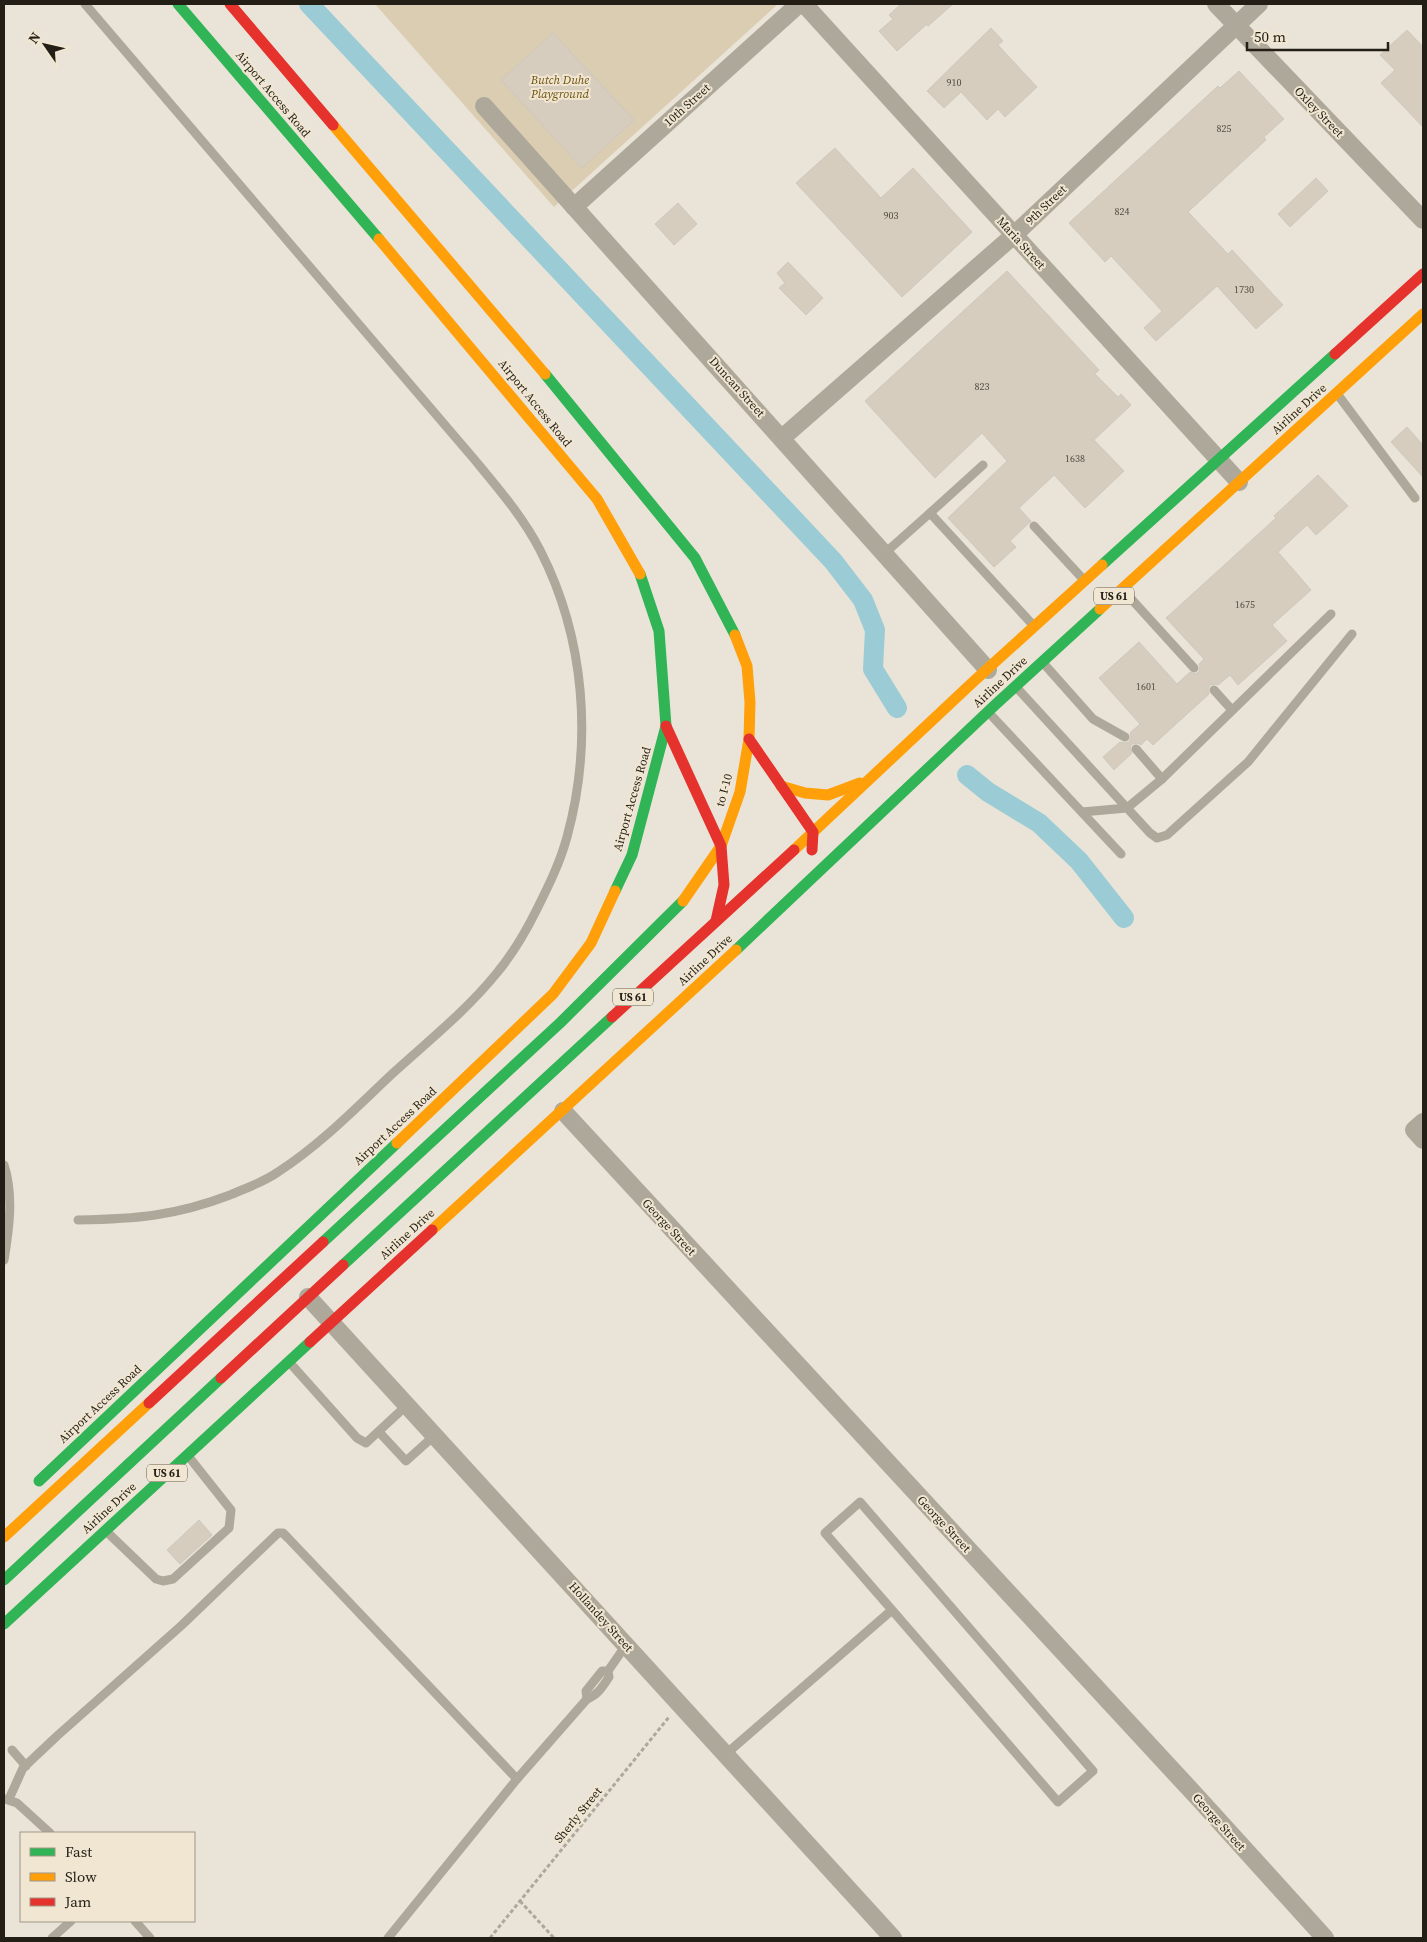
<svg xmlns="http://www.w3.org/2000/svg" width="1427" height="1942" font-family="'Source Serif 4',serif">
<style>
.green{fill:#dbcdb2}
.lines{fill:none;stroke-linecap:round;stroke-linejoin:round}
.canal{stroke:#9bccd6;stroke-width:20}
.building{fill:#d6cdbe;stroke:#ccc8bf}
.path{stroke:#ada79c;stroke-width:3;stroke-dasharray:4 2.5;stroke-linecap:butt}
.lane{stroke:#aea89a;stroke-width:9}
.street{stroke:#aea89a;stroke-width:18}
.fast{stroke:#30b455;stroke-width:11}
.slow{stroke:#ff9f0a;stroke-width:11}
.jam{stroke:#e5322d;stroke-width:11}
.labels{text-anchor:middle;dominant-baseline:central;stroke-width:4;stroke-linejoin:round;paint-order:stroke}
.number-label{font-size:10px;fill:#514c42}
.shield{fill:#f1e6d1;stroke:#615b4f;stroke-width:1}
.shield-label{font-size:11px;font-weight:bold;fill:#231f17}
.park-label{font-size:12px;font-style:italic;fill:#6d510f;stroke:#f1e6d1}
.street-label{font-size:12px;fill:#231f17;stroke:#f1e6d1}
</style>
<rect width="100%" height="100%" fill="#eae4d8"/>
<!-- green -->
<polygon class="green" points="375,4 778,4 554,207"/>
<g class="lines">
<!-- canal -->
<g class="canal">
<polyline points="309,4 833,561 863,600 875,630 873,669 897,708"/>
<polyline points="967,775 988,792 1039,823 1079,861 1124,918"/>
</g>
</g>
<!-- building -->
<g class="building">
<polygon points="901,4 953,4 928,26 927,24 897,51 879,31 893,19 889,15"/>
<polygon points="991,28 1003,41 998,45 1037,87 1005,117 998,109 987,120 961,92 944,108 927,91"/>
<polygon points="1407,30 1423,47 1423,127 1381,83 1395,70 1380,55"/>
<polygon points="553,33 634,120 582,168 501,80"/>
<polygon points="1239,71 1284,119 1264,137 1266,140 1188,212 1228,254 1232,250 1283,305 1256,329 1217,286 1156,341 1144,328 1162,311 1111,256 1105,262 1069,223 1218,86 1220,88"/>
<polygon points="835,148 881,198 913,168 972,232 902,297 796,183"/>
<polygon points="1316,178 1328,191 1290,227 1278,214"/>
<polygon points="678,203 697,224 674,245 655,224"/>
<polygon points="788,262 823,298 806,315 779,288 785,283 777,273"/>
<polygon points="1007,271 1099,370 1095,374 1118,397 1121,394 1131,405 1094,440 1124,471 1085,508 1054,475 1019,508 1031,521 1010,541 1016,547 994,567 948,518 1007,461 982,433 935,478 865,401"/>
<polygon points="1407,427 1423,445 1423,477 1391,442"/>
<polygon points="1318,475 1348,506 1316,535 1307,525 1278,552 1311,590 1272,625 1287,641 1238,685 1230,675 1218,685 1215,684 1210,685 1208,689 1209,694 1153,745 1147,739 1141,745 1138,743 1132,744 1130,747 1132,753 1114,770 1103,757 1120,742 1125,743 1129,742 1131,737 1130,733 1140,724 1099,678 1139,642 1177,684 1190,672 1195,674 1199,672 1200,667 1199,664 1204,659 1166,618 1276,518 1274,516"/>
<polygon points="199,1520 212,1535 180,1564 167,1550"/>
</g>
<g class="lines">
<!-- path -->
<g class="path">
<polyline points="520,1901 554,1938"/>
<polyline points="490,1938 669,1717"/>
</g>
<!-- lane -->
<g class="lane">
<polyline points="1338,395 1415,498"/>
<polyline points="930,513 983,465"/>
<polyline points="1034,526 1083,579"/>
<polyline points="885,553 930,513 1033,625"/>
<polyline points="1124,591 1194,668"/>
<polyline points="1045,665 1093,719 1125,737"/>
<polyline points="1017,688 1127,808 1162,779 1331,614"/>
<polyline points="1214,690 1232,710"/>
<polyline points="990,714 1121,854"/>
<polyline points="1136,749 1162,779"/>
<polyline points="1082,812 1127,808 1150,833 1157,838 1167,835 1248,762 1352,634"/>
<path d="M4,1165C14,1195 9,1230 4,1260"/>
<path d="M78,1220C136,1219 175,1216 230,1195C246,1188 264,1182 278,1172C320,1145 356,1108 392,1074C427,1042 466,1011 496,974C512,955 525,933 536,911C548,887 560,863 567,837C593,742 585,638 540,550C523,517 498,488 474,459L85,4"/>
<polyline points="290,1363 357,1438 366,1443 407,1405"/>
<polyline points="379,1432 406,1461 435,1435"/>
<polyline points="107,1532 156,1579 163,1581 173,1579 229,1528 231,1510 189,1457"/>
<path d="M608,1671L609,1677C603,1686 598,1695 587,1699L586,1691L602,1671H608L626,1645"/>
<polyline points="12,1750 26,1766"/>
<polyline points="726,1754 892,1610 1058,1802 1093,1771 860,1502 825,1533 892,1610"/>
<polyline points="5,1799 17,1803 50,1833"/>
<polyline points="9,1799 23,1768 57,1736 182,1625 278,1533 283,1533 288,1538 517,1779"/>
<polyline points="135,1921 150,1938"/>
<polyline points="52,1938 71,1921"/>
<polyline points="388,1938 517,1779 587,1699"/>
</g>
<!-- street -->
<g class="street">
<polyline points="804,4 1239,482"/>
<polyline points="1216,4 1423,220"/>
<polyline points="484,106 988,670"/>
<polyline points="574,207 799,4"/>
<polyline points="782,438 1014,235 1259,4"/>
<polyline points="563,1111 1200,1800 1325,1938"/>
<polyline points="1423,1122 1414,1130 1423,1140"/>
<polyline points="308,1297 893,1938"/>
</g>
<!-- fast -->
<g class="fast">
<polyline points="178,4 379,239"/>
<polyline points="545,374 695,558 735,635"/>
<polyline points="1102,565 1335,354"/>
<polyline points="615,891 632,855 666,726 659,631 640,574"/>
<polyline points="736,950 995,705 1100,609"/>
<polyline points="323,1242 560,1023 683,901"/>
<polyline points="343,1265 612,1017"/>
<polyline points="39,1481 397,1143"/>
<polyline points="4,1580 221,1378"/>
<polyline points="4,1624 310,1342"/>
</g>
<!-- slow -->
<g class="slow">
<polyline points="333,125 545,374"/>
<polyline points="379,239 597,499 640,574"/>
<polyline points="1100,609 1423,314"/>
<polyline points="781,786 805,793 828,795 860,783"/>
<polyline points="794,850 973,682 1102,565"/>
<polyline points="683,901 721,846 740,792 749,739 750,702 747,666 735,635"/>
<polyline points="397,1143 553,994 591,943 615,891"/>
<polyline points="432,1230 736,950"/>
<polyline points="4,1537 149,1403"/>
</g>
<!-- jam -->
<g class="jam">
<polyline points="230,4 333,125"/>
<polyline points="1335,354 1423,274"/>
<polyline points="666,726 721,846 724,885 716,921"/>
<polyline points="749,739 813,832 812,850"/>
<polyline points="612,1017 794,850"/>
<polyline points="310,1342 432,1230"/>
<polyline points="221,1378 343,1265"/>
<polyline points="149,1403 323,1242"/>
</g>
</g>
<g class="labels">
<!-- number labels -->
<g class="number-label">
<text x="954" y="82">910</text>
<text x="1224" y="128">825</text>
<text x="1122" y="211">824</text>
<text x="891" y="215">903</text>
<text x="1244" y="289">1730</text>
<text x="982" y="386">823</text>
<text x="1075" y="458">1638</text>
<text x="1245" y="604">1675</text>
<text x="1146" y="686">1601</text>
</g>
<!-- shield labels -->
<g class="shield">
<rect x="1094" y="587.5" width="40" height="17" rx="4"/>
<rect x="613" y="988.5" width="40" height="17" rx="4"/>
<rect x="147" y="1464.5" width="40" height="17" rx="4"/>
</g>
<g class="shield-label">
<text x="1114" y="596">US 61</text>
<text x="633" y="997">US 61</text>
<text x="167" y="1473">US 61</text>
</g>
<!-- park labels -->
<g class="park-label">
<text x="560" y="80">Butch Duhe<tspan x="560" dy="14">Playground</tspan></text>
</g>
<!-- street labels -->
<g class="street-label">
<text transform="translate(273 94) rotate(50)">Airport Access Road</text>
<text transform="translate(687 105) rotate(-42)">10th Street</text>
<text transform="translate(1319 112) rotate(46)">Oxley Street</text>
<text transform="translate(1046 205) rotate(-44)">9th Street</text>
<text transform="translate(1021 243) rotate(48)">Maria Street</text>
<text transform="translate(737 387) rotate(48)">Duncan Street</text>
<text transform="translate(535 403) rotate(51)">Airport Access Road</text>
<text transform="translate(1299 409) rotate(-42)">Airline Drive</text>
<text transform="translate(1000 682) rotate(-43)">Airline Drive</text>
<text transform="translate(724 790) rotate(-75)">to I-10</text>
<text transform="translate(632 799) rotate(-74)">Airport Access Road</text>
<text transform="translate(705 960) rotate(-43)">Airline Drive</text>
<text transform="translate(395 1126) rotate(-43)">Airport Access Road</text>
<text transform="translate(669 1227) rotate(47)">George Street</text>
<text transform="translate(407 1234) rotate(-42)">Airline Drive</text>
<text transform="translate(100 1404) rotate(-43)">Airport Access Road</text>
<text transform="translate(109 1508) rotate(-43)">Airline Drive</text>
<text transform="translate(944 1524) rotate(47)">George Street</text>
<text transform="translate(601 1617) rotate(48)">Hollandey Street</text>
<text transform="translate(578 1815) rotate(-51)">Sherly Street</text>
<text transform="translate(1219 1822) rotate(48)">George Street</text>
</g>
</g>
<!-- border -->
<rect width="1427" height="1942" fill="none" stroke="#231f17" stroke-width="10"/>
<!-- legend -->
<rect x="20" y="1832" width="175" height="90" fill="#f1e6d1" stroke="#9f9687"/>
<rect x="30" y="1848" width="25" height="8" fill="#30b455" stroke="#9f9687"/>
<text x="65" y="1857" font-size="15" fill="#231f17">Fast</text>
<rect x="30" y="1873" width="25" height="8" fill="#ff9f0a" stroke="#9f9687"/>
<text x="65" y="1882" font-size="15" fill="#231f17">Slow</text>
<rect x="30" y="1898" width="25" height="8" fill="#e5322d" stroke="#9f9687"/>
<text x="65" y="1907" font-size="15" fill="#231f17">Jam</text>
<!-- north arrow -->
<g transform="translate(45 45) rotate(304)" stroke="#f1e6d1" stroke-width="4" paint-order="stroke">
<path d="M0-4L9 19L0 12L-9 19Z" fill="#231f17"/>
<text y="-8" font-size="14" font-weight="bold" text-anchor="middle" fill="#231f17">N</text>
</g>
<!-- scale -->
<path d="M1247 42v8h141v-8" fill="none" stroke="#231f17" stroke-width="2.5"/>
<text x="1254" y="42" font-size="15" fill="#231f17" stroke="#f1e6d1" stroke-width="4" paint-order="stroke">50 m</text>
</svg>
